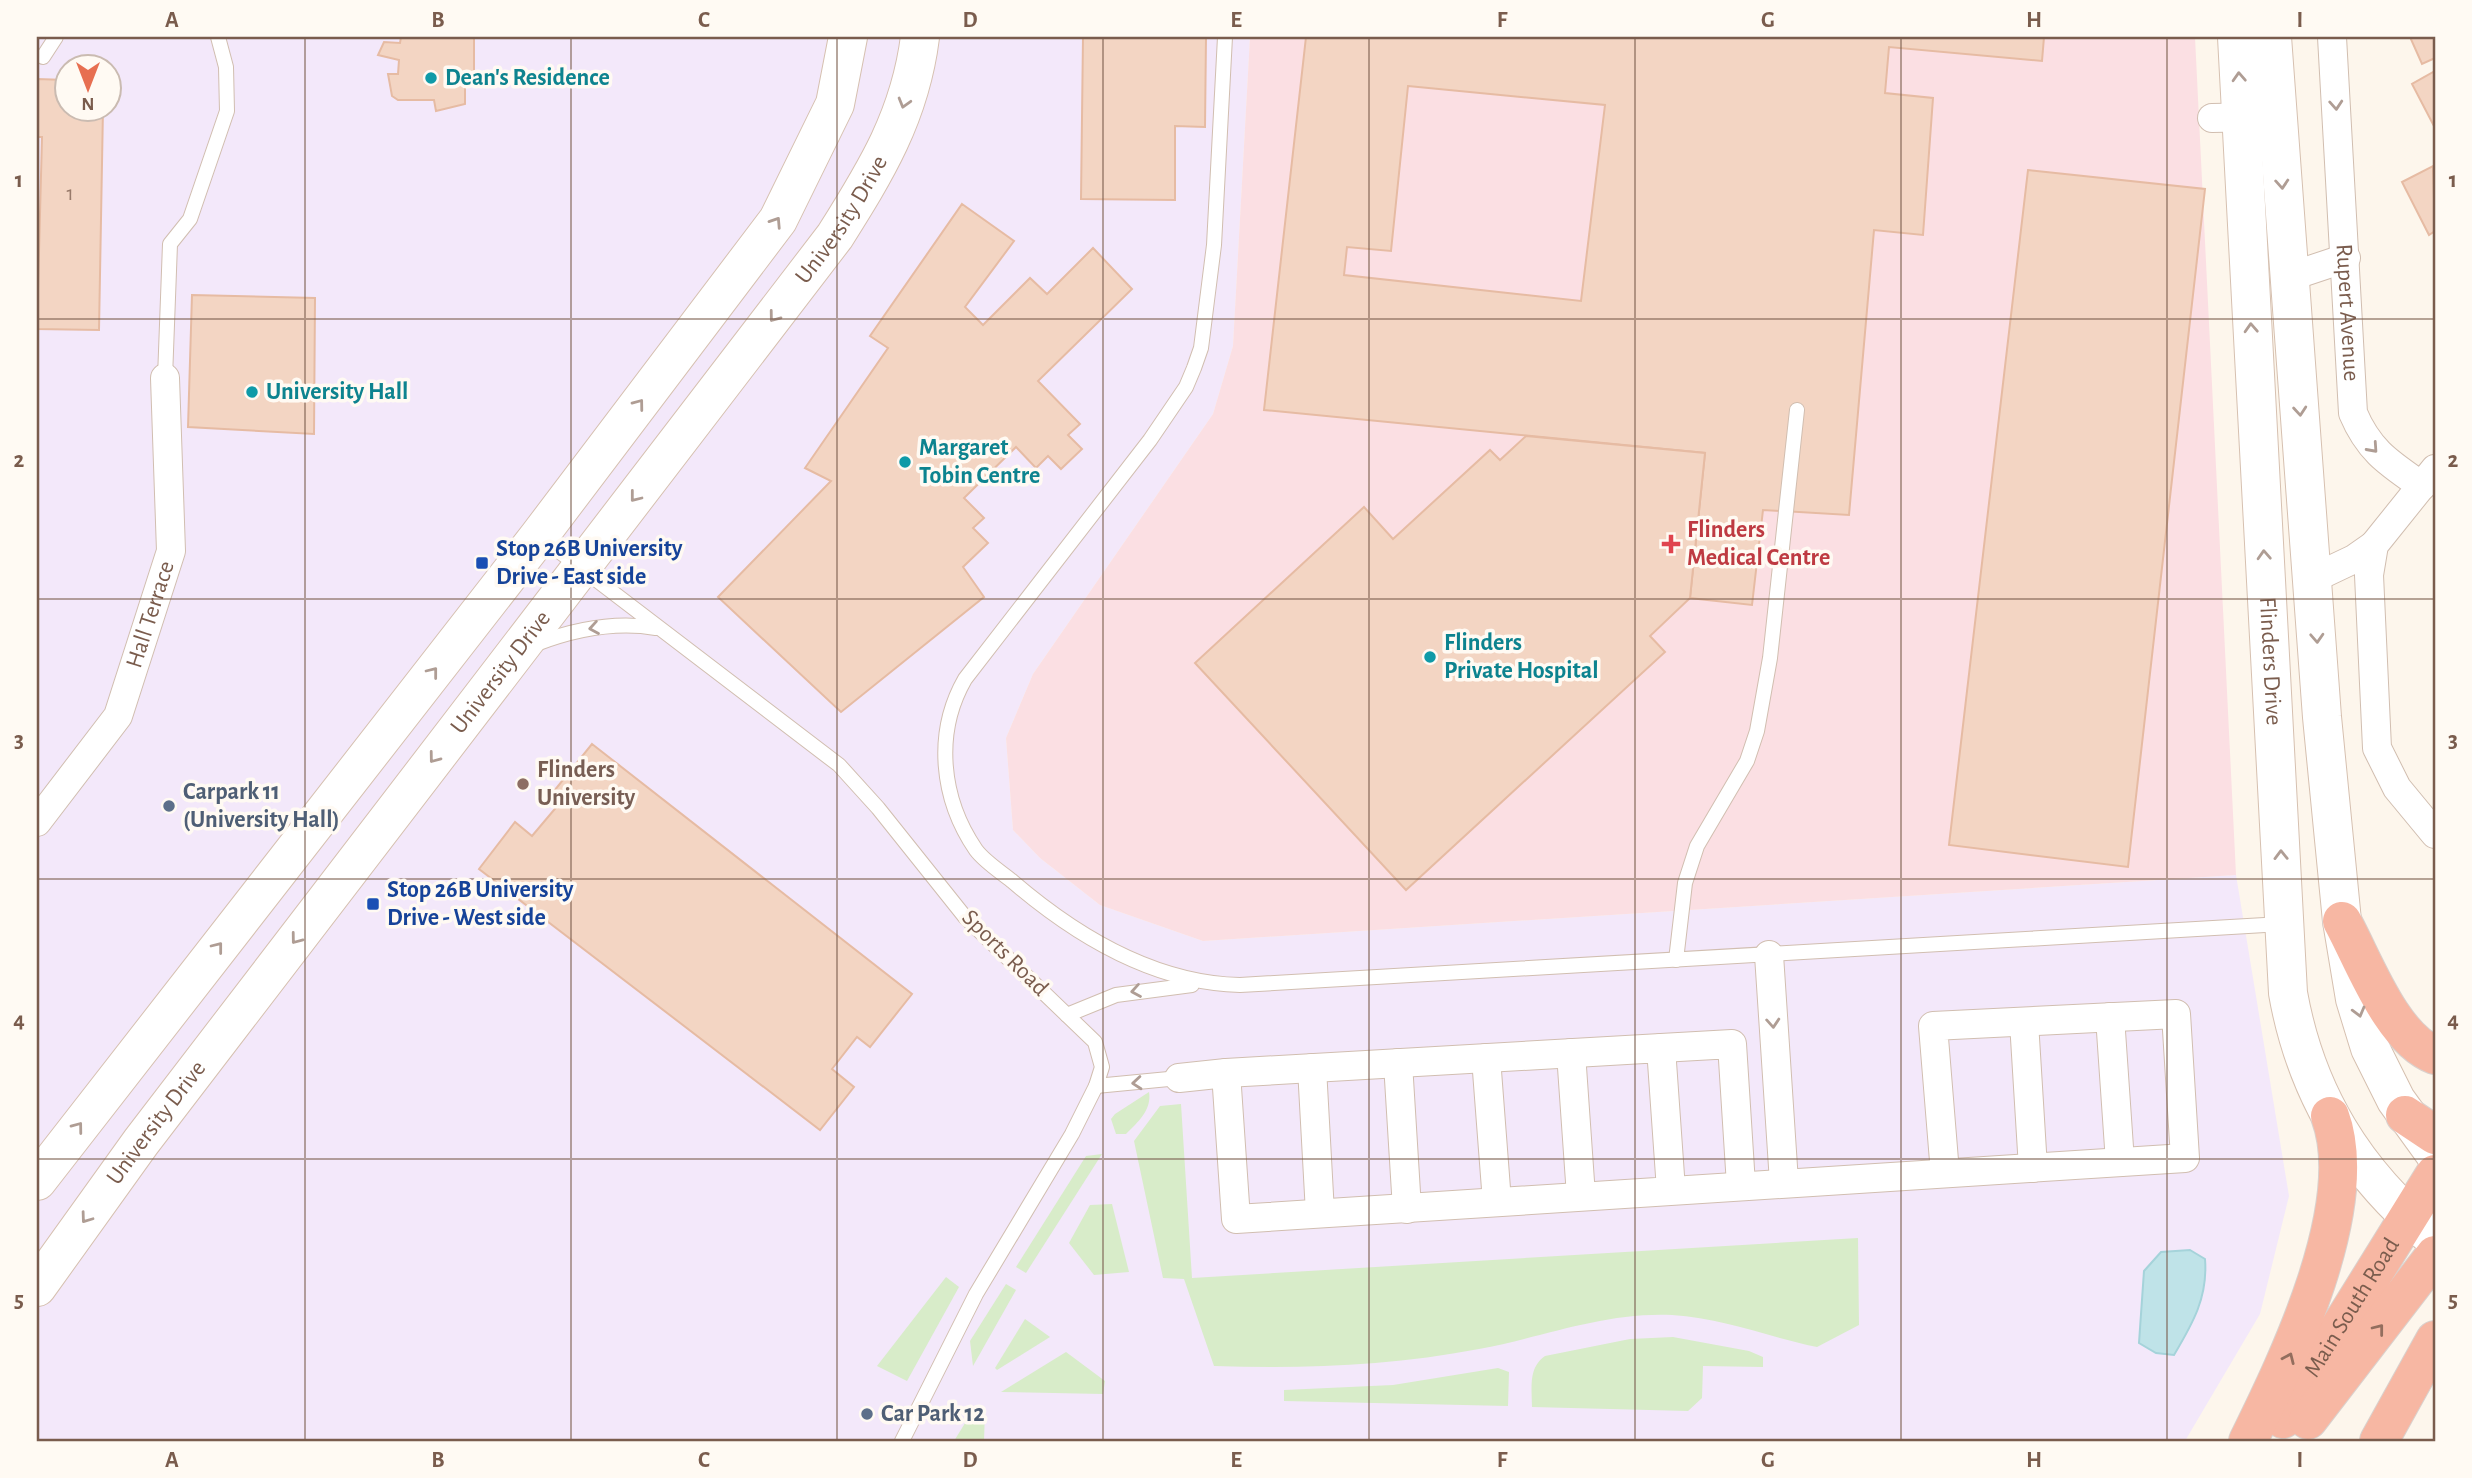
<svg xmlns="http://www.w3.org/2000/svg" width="2472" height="1478" font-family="'Alegreya Sans',sans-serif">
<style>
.education{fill:#f3e8fa;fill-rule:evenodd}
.medical{fill:#fbdfe3}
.green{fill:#d8ecc9}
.water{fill:#bfe3e8;stroke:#a5d3da;stroke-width:2}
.building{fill:#f3d5c3;stroke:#e6bba3;stroke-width:2;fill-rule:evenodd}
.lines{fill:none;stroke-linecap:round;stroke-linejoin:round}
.lane-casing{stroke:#d1beb0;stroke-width:16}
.street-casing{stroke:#d1beb0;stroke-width:30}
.secondary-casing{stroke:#d6c0b0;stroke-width:40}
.highway-casing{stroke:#dad1cd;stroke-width:40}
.lane{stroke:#fff;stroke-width:14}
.street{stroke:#fff;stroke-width:28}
.secondary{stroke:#fff;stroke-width:38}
.highway{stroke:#f7b7a3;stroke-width:38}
.oneway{stroke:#af9d94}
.oneway2{stroke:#936e5e}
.grid{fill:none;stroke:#7a5c4d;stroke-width:2;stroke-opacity:0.55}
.culture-dot{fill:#0f9aa8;stroke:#fffaf3;stroke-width:2.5}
.health-dot{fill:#e0444e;stroke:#fffaf3;stroke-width:2.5}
.transit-dot{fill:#1a4fb4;stroke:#fffaf3;stroke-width:2.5}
.education-dot{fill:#8d6e63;stroke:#fffaf3;stroke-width:2.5}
.service-dot{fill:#5c6f8a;stroke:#fffaf3;stroke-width:2.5}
.labels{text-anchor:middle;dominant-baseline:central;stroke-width:7;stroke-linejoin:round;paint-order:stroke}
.number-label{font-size:21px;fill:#987a6a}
.culture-label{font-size:24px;font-weight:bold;fill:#0d838f;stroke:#fffaf3;text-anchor:start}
.street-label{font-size:24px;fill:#7a5c4d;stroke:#fffaf3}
.health-label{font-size:24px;font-weight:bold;fill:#be3a42;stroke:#fffaf3;text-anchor:start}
.transit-label{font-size:24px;font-weight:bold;fill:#164399;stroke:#fffaf3;text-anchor:start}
.education-label{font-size:24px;font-weight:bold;fill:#785e54;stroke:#fffaf3;text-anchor:start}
.service-label{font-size:24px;font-weight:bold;fill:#4e5e75;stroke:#fffaf3;text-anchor:start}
.neatline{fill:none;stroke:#7a5c4d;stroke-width:2.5}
.grid-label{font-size:23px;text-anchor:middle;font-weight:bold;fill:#7a5c4d}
</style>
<rect width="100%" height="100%" fill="#fdf6ec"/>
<!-- education -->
<path class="education" d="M37,37H1250L1233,346L1213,414L1033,674L1006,738L1013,830L1040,858L1100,905L1203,941L2236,875L2289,1196L2260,1314L2185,1441H37ZM66,66H108V108H66Z"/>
<!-- medical -->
<polygon class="medical" points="1250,37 2195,37 2236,875 1203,941 1100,905 1040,858 1013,830 1006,738 1033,674 1213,414 1233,346"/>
<!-- green -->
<g class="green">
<path d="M1149,1092C1152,1110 1138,1122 1126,1134H1116L1111,1119L1115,1114Z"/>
<path d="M1181,1104L1192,1278L1858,1238L1859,1325L1817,1347C1768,1337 1723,1318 1672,1315C1604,1312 1544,1337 1479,1349C1390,1366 1303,1369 1214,1366L1184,1279L1163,1278L1134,1141L1160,1106Z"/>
<polygon points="1102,1154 1026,1273 1016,1267 1086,1156"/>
<polygon points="1112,1204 1129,1272 1094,1275 1069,1243 1090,1205"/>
<polygon points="946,1277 959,1287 907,1381 877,1366"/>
<polygon points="1006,1284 1016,1290 973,1366 970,1341"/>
<polygon points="1025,1319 1050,1337 997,1370 995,1368"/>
<path d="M1673,1337L1749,1351L1763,1357V1367L1703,1366L1702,1398L1688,1411L1532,1407C1532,1387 1528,1368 1545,1356L1630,1339Z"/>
<polygon points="1066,1352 1105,1381 1103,1394 1001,1392"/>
<polygon points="1498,1368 1509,1372 1508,1406 1284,1401 1284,1390 1393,1385"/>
<polygon points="975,1407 985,1410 984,1441 954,1441"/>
</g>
<!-- water -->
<path class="water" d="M2190,1250L2205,1259C2208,1297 2193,1323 2174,1355L2156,1353L2139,1343L2144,1271L2161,1252Z"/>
<!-- building -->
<g class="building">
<polygon points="401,37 474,37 474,81 465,81 465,104 436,111 434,100 398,100 392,96 388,74 398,74 399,60 378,55 384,42 400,43"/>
<polygon points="1083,37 1206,37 1205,127 1175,126 1175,200 1081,199"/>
<path d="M1306,37H2044L2042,61L1889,47L1885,93L1933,98L1923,235L1874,230L1849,515L1763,510L1752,605L1690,598L1705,453L1264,410ZM1408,86L1605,105L1581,301L1344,275L1347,247L1391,251Z"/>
<polygon points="2410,37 2435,37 2435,58 2422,64"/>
<polygon points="2435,71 2435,128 2412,84"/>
<polygon points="37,79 66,80 66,108 103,108 99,330 37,329 42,137 37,137"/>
<polygon points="2433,166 2435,231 2429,235 2402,182"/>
<polygon points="2028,170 2205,189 2128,867 1949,845"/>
<polygon points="962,204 1014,241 965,307 983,325 1030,278 1047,294 1093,248 1132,289 1038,381 1080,424 1068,435 1082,449 1061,469 1048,456 1036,468 1016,447 964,498 984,518 973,528 988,543 963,567 984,597 841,712 718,597 831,481 805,468 888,348 870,336"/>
<polygon points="192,295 315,298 314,434 188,427"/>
<polygon points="1526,436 1705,453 1690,598 1650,636 1665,652 1406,890 1195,663 1364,507 1393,539 1490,450 1500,460"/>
<polygon points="592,744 912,994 870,1047 857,1037 832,1069 854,1087 820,1130 479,869 515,822 532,836 559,804 550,796"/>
</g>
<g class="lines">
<!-- lane casing -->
<g class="lane-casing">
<g id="lane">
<path d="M1225,37L1214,245L1201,348L1194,368L1186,387L1150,440L965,679C934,733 941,799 976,850C985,862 1001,872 1012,881C1076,936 1154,983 1240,985L2282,924"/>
<polyline points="43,57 56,37"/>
<polyline points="165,378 170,244 190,219 227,111 226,67 218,37"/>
<polyline points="539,536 839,765 878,808 965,917 1095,1042 1102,1067 1096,1086 1072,1134 976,1294 902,1441"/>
<path d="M536,644C575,629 615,621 656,628"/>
<polyline points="1676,960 1685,883 1697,846 1747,761 1757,731 1770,658 1797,410"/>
<polyline points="1067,1015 1116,995 1192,985"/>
<polyline points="1096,1086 1179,1078"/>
</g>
</g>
<!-- street casing -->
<g class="street-casing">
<g id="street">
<path id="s1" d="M2332,37L2353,413C2369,451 2389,463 2422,486"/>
<polyline points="2212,118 2260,117"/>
<polyline points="2289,277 2346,258"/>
<polyline points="2435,469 2374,545 2369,575 2377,748 2397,788 2435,834"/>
<polyline points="2314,578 2354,559 2374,545"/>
<path id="s2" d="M37,822L118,716L171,551L165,378"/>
<polyline points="1769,955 1784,1182"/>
<polyline points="2110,1017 2120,1162"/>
<polyline points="2024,1022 2033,1168"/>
<polyline points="1661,1048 1732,1044 1741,1185"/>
<polyline points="1571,1053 1581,1196"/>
<polyline points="1486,1058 1497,1202"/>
<polyline points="1398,1063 1407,1209"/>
<polyline points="1312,1068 1320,1213"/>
<polyline points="1179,1078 1226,1073"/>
<polyline points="1671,1190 1661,1048 1226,1073 1236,1219 2185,1158 2176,1014 1933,1026 1945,1173"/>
</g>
</g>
<!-- secondary casing -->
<g class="secondary-casing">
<g id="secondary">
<path id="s3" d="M2237,37L2288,993C2306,1094 2355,1174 2435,1239"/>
<polyline points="2272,37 2322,717 2342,921 2355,999 2370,1048 2396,1100 2435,1154"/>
<polyline points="37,1181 539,536 778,220 835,104 848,37"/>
<path id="s4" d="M37,1287L141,1142L835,236C876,171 910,116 920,37"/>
</g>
</g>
<!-- highway casing -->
<g class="highway-casing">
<g id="highway">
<path d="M2342,921C2364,961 2391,1038 2435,1055"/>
<polyline points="2405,1115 2435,1135"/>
<path id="s5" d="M2283,1419L2435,1174"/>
<polyline points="2308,1420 2435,1255"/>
<path d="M2248,1441C2288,1360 2363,1205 2330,1116"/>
<polyline points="2379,1441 2435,1340"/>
</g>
</g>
<!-- lane -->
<use href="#lane" class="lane"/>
<!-- street -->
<use href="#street" class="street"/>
<!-- secondary -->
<use href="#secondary" class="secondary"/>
<!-- highway -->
<use href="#highway" class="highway"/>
</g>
<!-- one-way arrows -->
<defs><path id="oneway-chevron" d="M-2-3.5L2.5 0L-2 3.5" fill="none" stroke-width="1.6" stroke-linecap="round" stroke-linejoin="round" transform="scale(1.75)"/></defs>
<g class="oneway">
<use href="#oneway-chevron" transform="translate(2239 77) rotate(-93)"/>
<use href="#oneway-chevron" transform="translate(904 103) rotate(106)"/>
<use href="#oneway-chevron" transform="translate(2336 105) rotate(86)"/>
<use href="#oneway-chevron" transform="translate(2282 184) rotate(86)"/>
<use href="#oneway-chevron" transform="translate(776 222) rotate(-57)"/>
<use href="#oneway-chevron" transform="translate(774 317) rotate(127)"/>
<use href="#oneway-chevron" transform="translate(2251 328) rotate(-93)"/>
<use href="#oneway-chevron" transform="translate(639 404) rotate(-53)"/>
<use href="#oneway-chevron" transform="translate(2300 411) rotate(85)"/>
<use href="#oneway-chevron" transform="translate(2373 448) rotate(48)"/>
<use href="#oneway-chevron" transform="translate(635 497) rotate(128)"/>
<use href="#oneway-chevron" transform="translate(2264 555) rotate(-93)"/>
<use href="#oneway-chevron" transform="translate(594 628) rotate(170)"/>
<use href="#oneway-chevron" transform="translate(2317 638) rotate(87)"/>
<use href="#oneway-chevron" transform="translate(433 672) rotate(-52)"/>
<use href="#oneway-chevron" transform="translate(434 758) rotate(127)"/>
<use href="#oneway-chevron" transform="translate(2281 855) rotate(-91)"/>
<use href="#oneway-chevron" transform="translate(296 939) rotate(127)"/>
<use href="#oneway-chevron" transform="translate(218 947) rotate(-52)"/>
<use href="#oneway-chevron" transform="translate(1136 991) rotate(170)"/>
<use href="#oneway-chevron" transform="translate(2359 1012) rotate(75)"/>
<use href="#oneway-chevron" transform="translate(1773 1023) rotate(86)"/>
<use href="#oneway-chevron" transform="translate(1137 1083) rotate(175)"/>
<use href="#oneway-chevron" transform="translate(78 1127) rotate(-53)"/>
<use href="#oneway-chevron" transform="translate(86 1218) rotate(126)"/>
</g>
<g class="oneway2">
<use href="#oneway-chevron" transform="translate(2379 1329) rotate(-52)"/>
<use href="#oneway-chevron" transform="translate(2289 1358) rotate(-66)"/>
</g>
<!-- grid -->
<path class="grid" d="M305,37V1441M571,37V1441M837,37V1441M1103,37V1441M1369,37V1441M1635,37V1441M1901,37V1441M2167,37V1441M37,319H2435M37,599H2435M37,879H2435M37,1159H2435"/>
<!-- markers -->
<g class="culture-dot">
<circle cx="431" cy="78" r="7"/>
<circle cx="252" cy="392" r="7"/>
<circle cx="905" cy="462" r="7"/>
<circle cx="1430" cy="657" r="7"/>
</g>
<path class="health-dot" d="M1667.5 533.5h7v7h7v7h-7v7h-7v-7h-7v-7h7z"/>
<g class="transit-dot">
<rect x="475" y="556" width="14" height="14" rx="3.5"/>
<rect x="366" y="897" width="14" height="14" rx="3.5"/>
</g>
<circle class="education-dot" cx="523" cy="784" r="7"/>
<g class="service-dot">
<circle cx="169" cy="806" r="7"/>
<circle cx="867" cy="1414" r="7"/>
</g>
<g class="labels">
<!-- number labels -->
<g class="number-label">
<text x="70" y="193">1</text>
</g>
<!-- culture labels -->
<g class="culture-label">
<text x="445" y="78">Dean's Residence</text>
<text x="266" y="392">University Hall</text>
<text x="919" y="448">Margaret<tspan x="919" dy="28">Tobin Centre</tspan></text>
<text x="1444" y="643">Flinders<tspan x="1444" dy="28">Private Hospital</tspan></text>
</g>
<!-- street labels -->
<g class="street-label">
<text stroke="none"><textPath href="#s4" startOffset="1337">University Drive</textPath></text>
<text stroke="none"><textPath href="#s1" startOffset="276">Rupert Avenue</textPath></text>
<text stroke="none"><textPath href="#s2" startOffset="240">Hall Terrace</textPath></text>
<text stroke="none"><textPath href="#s3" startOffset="625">Flinders Drive</textPath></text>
<text stroke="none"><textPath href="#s4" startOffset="770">University Drive</textPath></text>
<text transform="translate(1005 953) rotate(45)">Sports Road</text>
<text stroke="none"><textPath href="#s4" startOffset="203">University Drive</textPath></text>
<text stroke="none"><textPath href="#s5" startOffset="131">Main South Road</textPath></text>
</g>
<!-- health labels -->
<g class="health-label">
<text x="1687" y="530">Flinders<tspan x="1687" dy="28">Medical Centre</tspan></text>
</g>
<!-- transit labels -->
<g class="transit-label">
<text x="496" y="549">Stop 26B University<tspan x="496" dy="28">Drive - East side</tspan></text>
<text x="387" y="890">Stop 26B University<tspan x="387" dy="28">Drive - West side</tspan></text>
</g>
<!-- education labels -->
<g class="education-label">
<text x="537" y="770">Flinders<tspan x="537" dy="28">University</tspan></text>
</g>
<!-- service labels -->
<g class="service-label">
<text x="183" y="792">Carpark 11<tspan x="183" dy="28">(University Hall)</tspan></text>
<text x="881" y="1414">Car Park 12</text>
</g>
</g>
<!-- border -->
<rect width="2472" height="1478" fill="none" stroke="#fffaf3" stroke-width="77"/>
<!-- north arrow -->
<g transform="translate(88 88) rotate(180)"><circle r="33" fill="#fffaf3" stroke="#cabbb1" stroke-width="2"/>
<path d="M0-5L12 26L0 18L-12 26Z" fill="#e76f51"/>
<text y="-10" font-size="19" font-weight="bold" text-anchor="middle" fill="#7a5c4d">N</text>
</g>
<rect x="38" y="38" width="2396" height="1402" class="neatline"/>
<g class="grid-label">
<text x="172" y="27">A</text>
<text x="438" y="27">B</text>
<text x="704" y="27">C</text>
<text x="970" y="27">D</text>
<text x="1236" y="27">E</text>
<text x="1502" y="27">F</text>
<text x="1768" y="27">G</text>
<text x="2034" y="27">H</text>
<text x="2300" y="27">I</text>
<text x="19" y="187">1</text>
<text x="2453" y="187">1</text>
<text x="19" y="467">2</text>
<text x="2453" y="467">2</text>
<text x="19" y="747">3</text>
<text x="2453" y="747">3</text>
<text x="19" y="1027">4</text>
<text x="2453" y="1027">4</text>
<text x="19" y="1307">5</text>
<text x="2453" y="1307">5</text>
<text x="172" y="1467">A</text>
<text x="438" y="1467">B</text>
<text x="704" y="1467">C</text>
<text x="970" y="1467">D</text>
<text x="1236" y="1467">E</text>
<text x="1502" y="1467">F</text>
<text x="1768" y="1467">G</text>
<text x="2034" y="1467">H</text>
<text x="2300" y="1467">I</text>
</g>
</svg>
